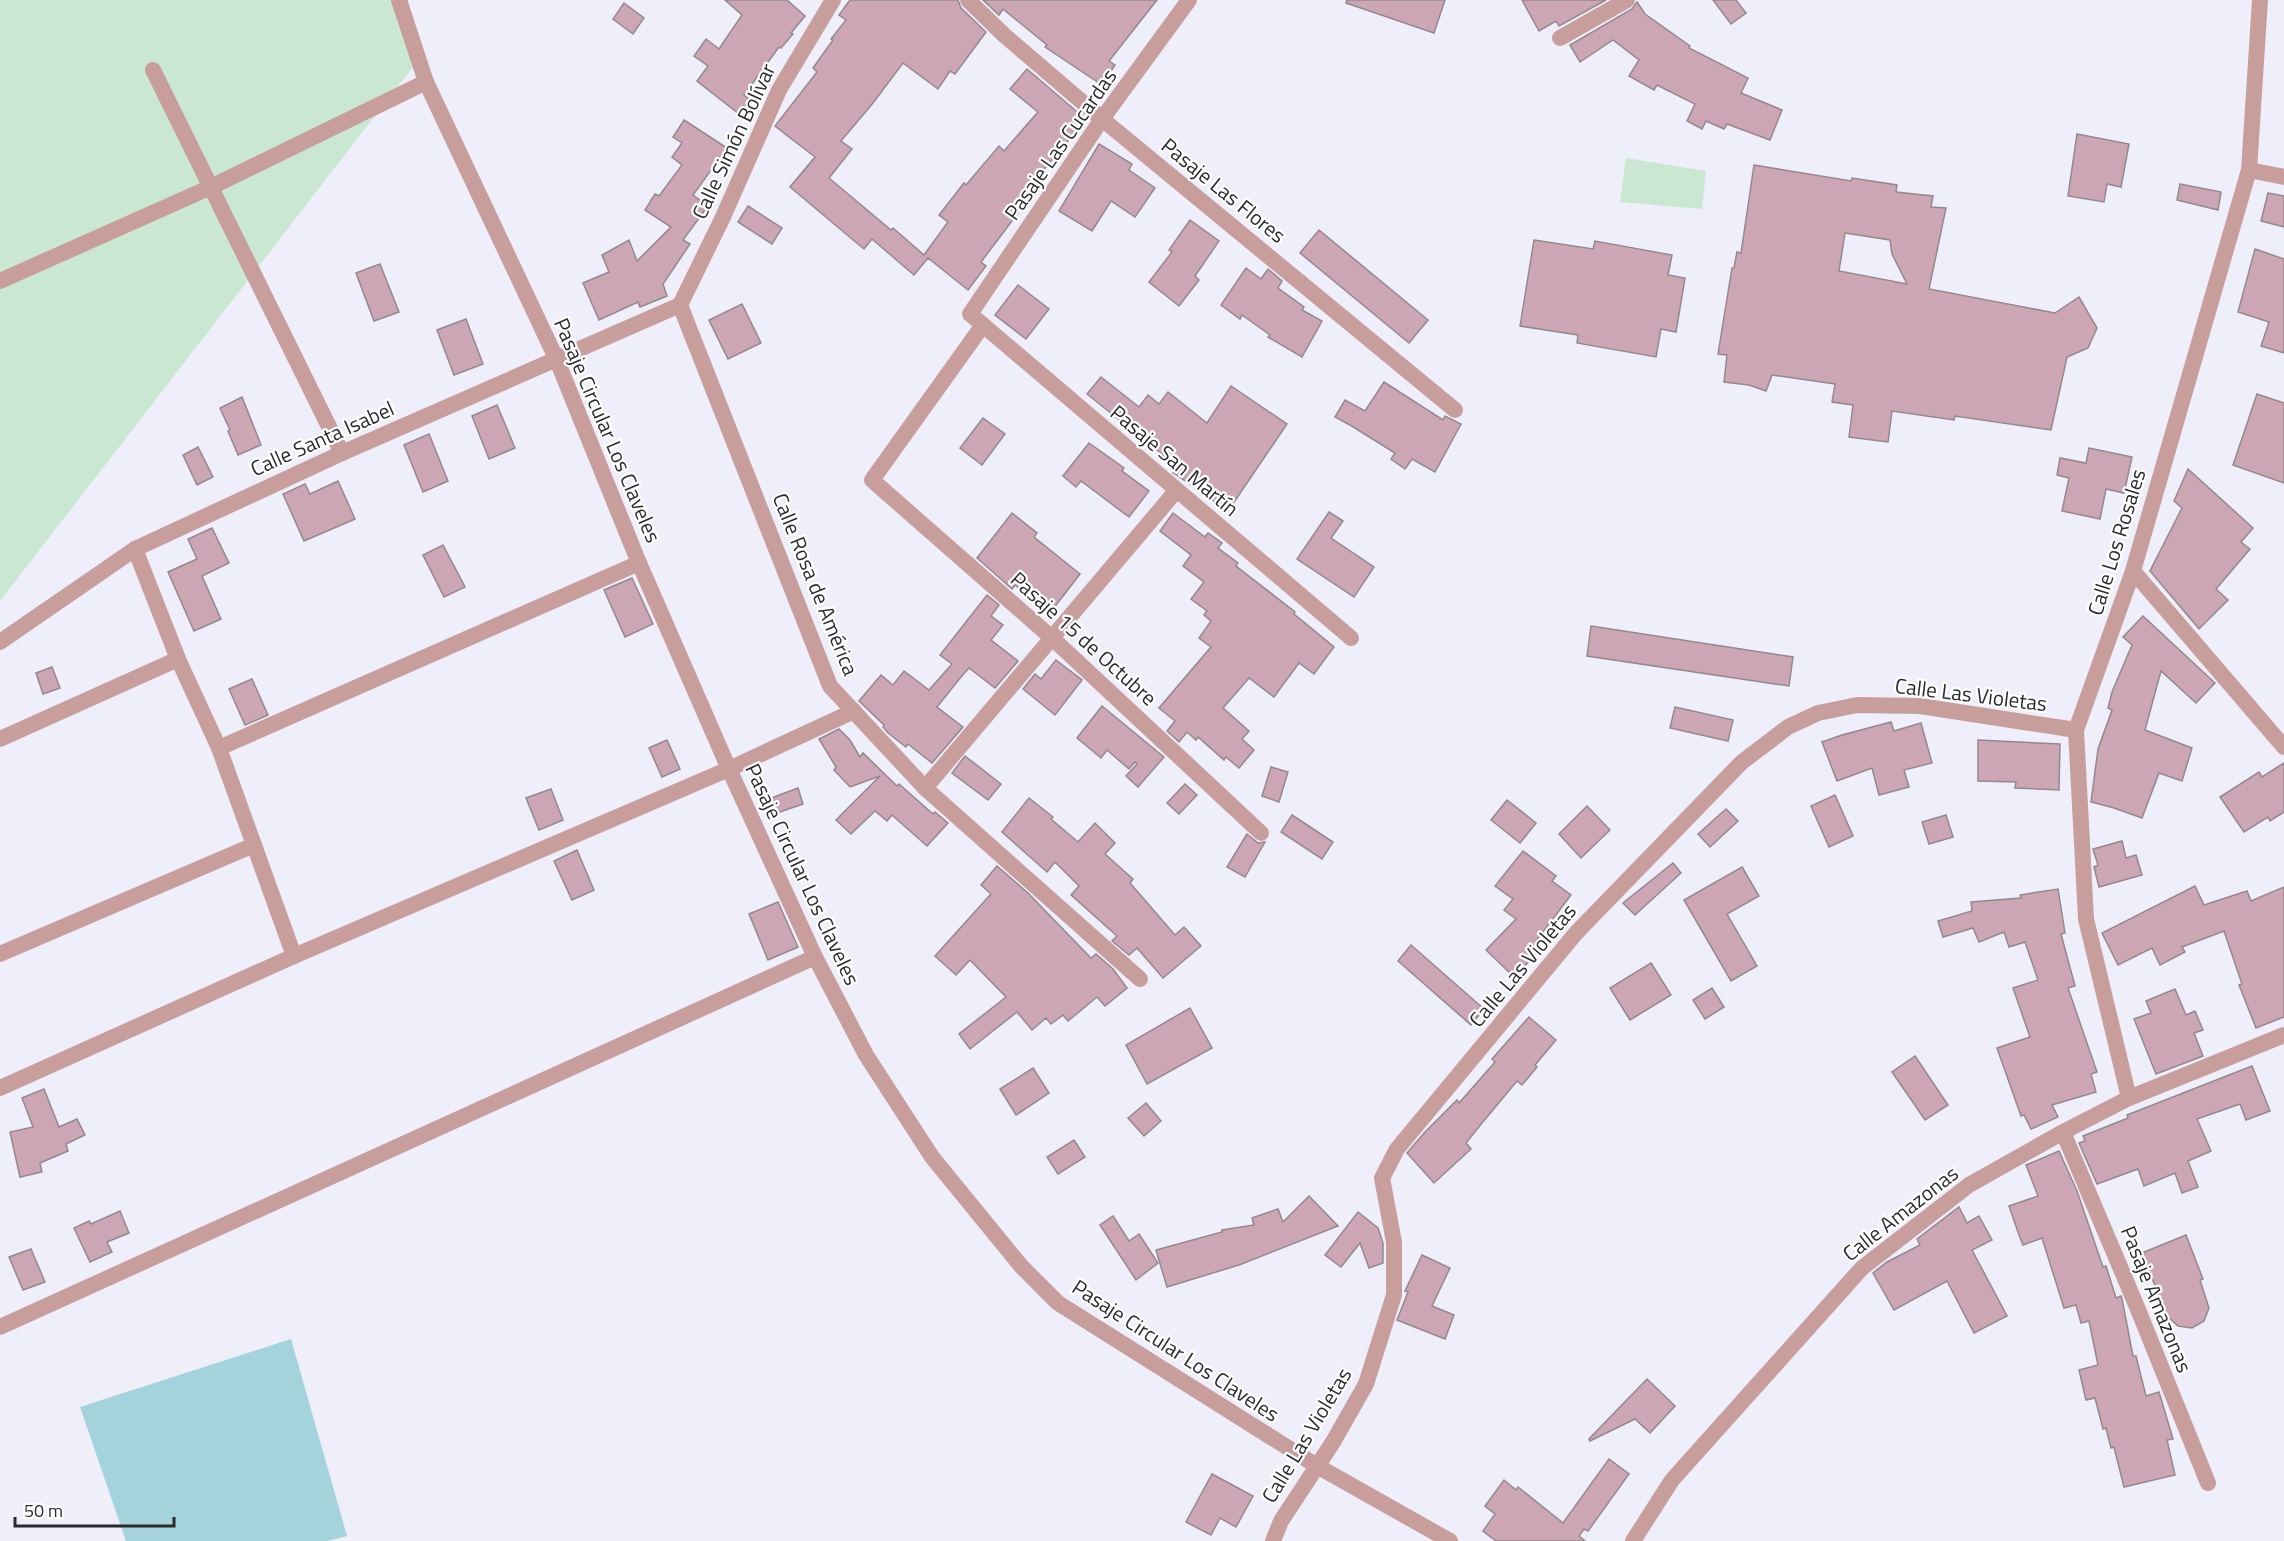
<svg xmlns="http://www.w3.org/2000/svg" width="2284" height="1541" font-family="'Titillium Web',sans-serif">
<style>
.green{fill:#c9e7d1}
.water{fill:#a4d3dc}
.building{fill:#cda6b6;stroke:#94888d;stroke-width:1.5;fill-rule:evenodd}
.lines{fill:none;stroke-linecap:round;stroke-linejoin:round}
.minor{stroke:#c89e9c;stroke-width:16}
.labels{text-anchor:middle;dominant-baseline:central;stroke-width:4.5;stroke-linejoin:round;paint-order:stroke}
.street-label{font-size:21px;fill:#2a2a2f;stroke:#fff}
</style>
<rect width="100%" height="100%" fill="#eeeffb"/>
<!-- green -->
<g class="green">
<polygon points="0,0 408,0 415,64 0,601"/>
<polygon points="1626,158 1706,171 1702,209 1620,202"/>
</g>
<!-- water -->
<polygon class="water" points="291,1339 347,1536 327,1541 126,1541 80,1407"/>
<!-- building -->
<g class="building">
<polygon points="725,0 787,0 805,16 791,33 793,34 781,48 779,47 744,95 750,100 739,114 697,81 708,66 694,56 706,39 719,49 742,15"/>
<polygon points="850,0 958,0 961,8 986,32 955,74 950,71 938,89 903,63 873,103 841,141 852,149 829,178 891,230 893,228 924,255 948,222 939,215 964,183 966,185 999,146 1004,151 1038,112 1010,89 1027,69 1082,116 1073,128 1077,130 1036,179 1041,183 1016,212 1018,213 981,262 986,266 968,290 928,258 914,275 872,239 864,249 790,187 815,157 775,126 817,72 813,68 833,40 831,39 846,20 839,15"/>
<polygon points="983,0 1157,0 1109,61 1115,65 1102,85 1045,47 1047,45 1003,9 999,15"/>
<polygon points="1347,0 1445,0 1434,33 1346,3"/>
<polygon points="1522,0 1606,0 1559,26 1556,21 1539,31"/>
<polygon points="1713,0 1736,0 1746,13 1731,24"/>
<polygon points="1637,2 1645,14 1690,46 1689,48 1748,78 1741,93 1782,110 1770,140 1727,124 1724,129 1706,121 1702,129 1687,121 1695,104 1657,85 1654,90 1629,76 1639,60 1613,40 1580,62 1570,45 1632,9"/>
<polygon points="624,3 644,18 633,34 613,19"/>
<polygon points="684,120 727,148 693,195 708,206 683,240 690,244 663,284 667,296 640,307 638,302 599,320 583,283 609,272 602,255 629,240 637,261 671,227 645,210 655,194 659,196 682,165 672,157 682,143 673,137"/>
<polygon points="2077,134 2129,144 2121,187 2107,184 2104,202 2068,196"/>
<polygon points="1099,144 1132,164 1129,170 1155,188 1135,217 1111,201 1092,231 1059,211"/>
<path d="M1754,165L1851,181L1852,178L1897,185L1896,192L1933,196L1931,207L1946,208L1929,289L2055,313L2079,297L2097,328L2088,348L2067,357L2051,430L1955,416L1954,420L1892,411L1888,442L1849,437L1853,405L1832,402L1835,384L1772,375L1766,391L1749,385L1724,382L1727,355L1718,354L1732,268H1734L1737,252L1741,253ZM1845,233L1890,240L1892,254L1907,284L1839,271Z"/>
<polygon points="2180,184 2221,192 2218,210 2177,200"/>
<polygon points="2268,193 2284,196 2284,227 2261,221"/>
<polygon points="748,206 782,228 772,244 738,222"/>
<polygon points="1190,220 1219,241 1195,276 1199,280 1179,306 1149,282 1172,252 1169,250"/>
<polygon points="1319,230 1428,320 1409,343 1300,253"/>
<polygon points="1534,240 1593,249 1595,241 1672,255 1668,275 1685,278 1676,332 1661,329 1656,357 1577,343 1578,335 1520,326"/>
<polygon points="2255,249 2284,259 2284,353 2261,346 2269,322 2238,312"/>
<polygon points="380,264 399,312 374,321 356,273"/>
<polygon points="1246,268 1261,279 1268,269 1282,281 1278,288 1304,307 1302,310 1322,321 1302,357 1268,337 1270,335 1242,315 1240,319 1221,305"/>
<polygon points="1018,285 1049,309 1026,339 995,315"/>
<polygon points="742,304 761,343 728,359 709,320"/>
<polygon points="466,319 483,364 454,375 437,330"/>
<polygon points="1101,377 1139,407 1148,395 1159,404 1168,392 1207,423 1231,386 1287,424 1228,511 1175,474 1173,473 1178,467 1087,394"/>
<polygon points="1384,382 1443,420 1445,416 1461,424 1435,472 1412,459 1405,469 1391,459 1395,453 1350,425 1335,417 1345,400 1365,411"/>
<polygon points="2257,394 2284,403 2284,483 2233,465"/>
<polygon points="242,397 261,445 238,455 228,431 230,430 220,408"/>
<polygon points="497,405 515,448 489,459 472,416"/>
<polygon points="983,418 1005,434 982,465 960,448"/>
<polygon points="429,434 448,481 423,492 404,445"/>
<polygon points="1089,443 1124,468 1122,471 1149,491 1129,517 1081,481 1076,487 1063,476"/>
<polygon points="198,447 213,477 197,485 183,455"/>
<polygon points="2089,448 2132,457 2124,493 2106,489 2100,519 2062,511 2069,478 2057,475 2060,458 2086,463"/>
<polygon points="2188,469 2253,528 2241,542 2250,549 2216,589 2228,600 2199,629 2150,571 2182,508 2174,501"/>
<polygon points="338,481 355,519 304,541 283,494 305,484 310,494"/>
<polygon points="1329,512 1343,521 1331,538 1374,567 1354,597 1297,559"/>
<polygon points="1012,513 1037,533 1034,537 1080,574 1050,613 1015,585 1012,589 977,558"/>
<polygon points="1173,513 1205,537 1208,533 1222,543 1218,548 1238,563 1236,566 1295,612 1294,614 1334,647 1314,674 1299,663 1274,697 1249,678 1223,708 1249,731 1242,739 1254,750 1239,768 1226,757 1224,760 1198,737 1196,740 1187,732 1179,742 1167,731 1175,721 1159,708 1211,647 1199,638 1211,621 1204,615 1207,611 1191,599 1204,582 1183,566 1191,555 1160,531"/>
<polygon points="212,528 229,563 202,576 221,619 194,631 168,572 197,559 188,539"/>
<polygon points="443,545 465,587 444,597 423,555"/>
<polygon points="632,578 653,624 625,637 604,590"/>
<polygon points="987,595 999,605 991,616 1003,625 991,640 1018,661 995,688 969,668 961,677 937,707 963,727 932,763 908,744 906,747 888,733 883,727 884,725 859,701 881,675 893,685 904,671 929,690 952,664 940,655"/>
<polygon points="2143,616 2215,683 2196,703 2161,671 2145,730 2192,748 2182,781 2159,773 2142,818 2114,808 2091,802 2098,749 2112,710 2108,708 2112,692 2132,645 2123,637"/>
<polygon points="1591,626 1793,657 1789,686 1587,656"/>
<polygon points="1056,660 1082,680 1055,715 1023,689 1035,674 1041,679"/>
<polygon points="52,667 60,688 43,694 36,673"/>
<polygon points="252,679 268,715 245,725 229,689"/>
<polygon points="1102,706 1164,757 1138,787 1126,776 1137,764 1135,762 1129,769 1107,750 1101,758 1077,738"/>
<polygon points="1675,707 1733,720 1728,741 1670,728"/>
<polygon points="1891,722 1894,731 1921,723 1932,763 1904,770 1909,787 1879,795 1872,768 1837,781 1822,742 1842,735"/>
<polygon points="839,729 850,740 860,757 863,753 897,786 899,784 933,814 935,812 948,823 927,846 892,815 887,821 875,811 851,834 836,820 880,776 850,787 834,770 836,767 819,739"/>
<polygon points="667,740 680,769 662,777 649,748"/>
<polygon points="1978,740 2060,744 2059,790 2015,788 2016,782 1978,781"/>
<polygon points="965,756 1001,784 988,800 952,773"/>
<polygon points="2284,763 2284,812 2270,821 2268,817 2244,832 2220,797 2259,772 2262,777"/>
<polygon points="1271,767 1288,772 1279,802 1262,796"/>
<polygon points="1185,784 1197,795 1179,814 1167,803"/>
<polygon points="798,788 803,804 771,815 766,800"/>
<polygon points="551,789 563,820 539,830 526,798"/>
<polygon points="1835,795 1853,836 1829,847 1811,806"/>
<polygon points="1029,798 1053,817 1051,819 1078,842 1095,823 1115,843 1105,854 1133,879 1130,883 1175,935 1184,927 1201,946 1163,978 1137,948 1129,955 1112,941 1117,936 1071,895 1079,886 1055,862 1047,872 1002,832"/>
<polygon points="1507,800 1536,823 1520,843 1491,820"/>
<polygon points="1587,806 1610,830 1581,858 1559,834"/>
<polygon points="1726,809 1738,821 1710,847 1698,834"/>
<polygon points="1292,815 1333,842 1322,859 1281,832"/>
<polygon points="1946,815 1953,837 1929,844 1922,822"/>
<polygon points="1247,834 1258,843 1265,842 1245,877 1227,867"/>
<polygon points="2122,841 2126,858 2136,855 2142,875 2099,887 2094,867 2098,865 2093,849"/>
<polygon points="577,850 594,890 572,900 554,861"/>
<polygon points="1523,851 1556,876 1552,881 1571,895 1536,941 1542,948 1514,977 1486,950 1516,919 1504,910 1513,899 1495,886"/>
<polygon points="1673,863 1681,873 1635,915 1623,903"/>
<polygon points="997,866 1028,893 1091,958 1096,954 1113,969 1127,988 1105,1006 1097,997 1068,1021 1063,1015 1051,1024 1046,1018 1032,1030 1017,1012 970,1049 959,1034 1006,997 970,960 956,975 935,956 991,894 981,885"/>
<polygon points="1742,867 1759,896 1727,914 1757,966 1731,981 1684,900"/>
<polygon points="2195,886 2204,905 2247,891 2251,901 2284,887 2284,1017 2256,1028 2239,985 2242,984 2224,931 2182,947 2185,952 2160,965 2152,948 2118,965 2102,933"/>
<polygon points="2058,889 2065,933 2061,934 2075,986 2068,988 2097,1072 2091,1074 2096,1092 2052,1105 2058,1117 2031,1129 2024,1115 2021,1116 1997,1048 2030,1037 2013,988 2038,980 2025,942 2009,947 2004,932 1979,942 1973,928 1943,937 1938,921 1972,911 1971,902 2021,898 2020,895"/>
<polygon points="778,902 798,947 768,960 749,914"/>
<polygon points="1411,945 1484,1009 1471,1025 1398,961"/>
<polygon points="1651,963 1671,995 1630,1020 1610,988"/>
<polygon points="1712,988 1724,1007 1705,1019 1693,1000"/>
<polygon points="2175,989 2186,1015 2195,1011 2203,1030 2194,1033 2203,1056 2156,1074 2134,1019 2151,1013 2146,1001"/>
<polygon points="1190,1008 1212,1048 1147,1084 1126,1045"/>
<polygon points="1529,1017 1556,1040 1535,1065 1537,1067 1522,1085 1517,1081 1482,1123 1466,1143 1471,1149 1434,1183 1407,1153 1425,1132 1457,1100 1459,1103 1495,1062 1492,1059"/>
<polygon points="1915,1056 1948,1105 1925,1120 1892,1072"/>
<polygon points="2252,1066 2270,1111 2246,1120 2240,1104 2197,1119 2211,1151 2188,1161 2198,1187 2182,1193 2175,1173 2144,1186 2138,1169 2097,1184 2079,1143 2085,1141 2083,1136 2128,1118 2127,1115"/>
<polygon points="1033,1068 1049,1093 1016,1115 1000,1089"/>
<polygon points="44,1089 59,1127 77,1119 85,1135 66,1144 68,1151 40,1163 42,1172 20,1177 10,1132 33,1127 22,1098"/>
<polygon points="1146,1103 1161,1121 1144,1136 1128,1118"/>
<polygon points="1074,1140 1085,1157 1058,1174 1047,1157"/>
<polygon points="2059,1151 2077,1191 2103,1267 2106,1266 2116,1298 2121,1296 2122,1299 2133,1356 2136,1356 2146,1396 2159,1392 2173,1439 2167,1440 2175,1475 2124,1487 2114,1447 2111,1448 2106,1428 2103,1429 2095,1398 2086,1400 2079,1370 2098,1365 2089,1321 2081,1323 2076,1305 2064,1308 2042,1238 2023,1245 2019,1235 2009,1206 2038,1196 2026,1165"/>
<polygon points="1309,1196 1338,1226 1239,1265 1167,1287 1156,1250 1222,1232 1222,1230 1254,1225 1252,1218 1278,1209 1283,1222"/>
<polygon points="1959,1207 1967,1223 1979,1216 1992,1240 1972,1250 2007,1316 1974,1333 1947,1281 1894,1310 1873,1273 1887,1262 1920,1245 1917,1239"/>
<polygon points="120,1211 129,1233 107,1242 112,1252 90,1262 74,1228 89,1221 91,1224"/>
<polygon points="1358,1212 1378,1228 1383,1243 1383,1263 1369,1268 1360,1243 1341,1267 1325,1255"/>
<polygon points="1113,1216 1129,1241 1139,1234 1158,1263 1136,1280 1100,1225"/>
<polygon points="2186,1235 2203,1279 2200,1280 2209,1308 2204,1321 2192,1328 2178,1326 2167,1316 2142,1253"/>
<polygon points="31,1249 45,1282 23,1290 9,1257"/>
<polygon points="1422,1255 1450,1268 1432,1306 1454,1315 1445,1339 1397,1320 1408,1292 1405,1291"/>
<polygon points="1647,1379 1675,1406 1650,1433 1635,1419 1590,1441 1589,1439"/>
<polygon points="1609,1459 1629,1474 1588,1531 1584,1529 1579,1536 1585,1541 1496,1541 1483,1531 1495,1514 1485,1506 1504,1480 1516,1490 1518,1487 1563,1523"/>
<polygon points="1212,1474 1253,1496 1236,1527 1220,1518 1211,1535 1186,1522"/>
</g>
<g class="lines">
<!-- minor -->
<g class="minor">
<polyline points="399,0 426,82 556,358 639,563 729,769 815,957 866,1055 932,1157 1021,1266 1058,1303 1317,1466 1450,1541"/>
<polyline points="968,0 1004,35 1102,119 1455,410"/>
<polyline points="1189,0 1102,119 970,314 1351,638"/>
<polyline points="1560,38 1627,0"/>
<polyline points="153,70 342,453"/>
<polyline points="2249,170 2284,177"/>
<polyline points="0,281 211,187 426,82"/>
<polyline points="680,305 830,686 925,788 1140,979"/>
<polyline points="680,305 723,217 779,90 833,0"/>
<polyline points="983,325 872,480 1052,638 1261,833"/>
<polyline points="135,549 178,659 219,748 294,956"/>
<polyline points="2133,571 2284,747"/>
<polyline points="0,642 135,549 342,453 680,305"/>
<polyline points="0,739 178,659"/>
<polyline points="219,748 639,563"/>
<polyline points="925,788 1176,491"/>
<polyline points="0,954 254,845"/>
<polyline points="0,1088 294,956 729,769 854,711"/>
<polyline points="2129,1098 2086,919 2076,730 2133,571 2249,170 2260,0"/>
<polyline points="2063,1132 2137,1307 2208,1483"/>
<polyline points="0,1327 815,957"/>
<polyline points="1273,1541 1281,1521 1333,1442 1366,1384 1394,1295 1394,1242 1382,1178 1397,1149 1576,933 1742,762 1788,727 1818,713 1857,705 1920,706 2076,730"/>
<polyline points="1633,1541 1672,1480 1862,1268 1969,1185 2063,1132 2129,1098 2284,1035"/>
</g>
</g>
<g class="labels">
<!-- street labels -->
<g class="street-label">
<text transform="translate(733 141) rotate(-65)">Calle Simón Bolívar</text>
<text transform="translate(1060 144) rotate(-55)">Pasaje Las Cucardas</text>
<text transform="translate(1224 190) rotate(39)">Pasaje Las Flores</text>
<text transform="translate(608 430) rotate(67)">Pasaje Circular Los Claveles</text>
<text transform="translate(322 438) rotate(-24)">Calle Santa Isabel</text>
<text transform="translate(1175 460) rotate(40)">Pasaje San Martín</text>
<text transform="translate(2116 542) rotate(-73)">Calle Los Rosales</text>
<text transform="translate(816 584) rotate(68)">Calle Rosa de América</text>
<text transform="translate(1084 638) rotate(42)">Pasaje 15 de Octubre</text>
<text transform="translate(1971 694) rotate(7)">Calle Las Violetas</text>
<text transform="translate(803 874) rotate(65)">Pasaje Circular Los Claveles</text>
<text transform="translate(1522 965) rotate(-50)">Calle Las Violetas</text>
<text transform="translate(1900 1213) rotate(-38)">Calle Amazonas</text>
<text transform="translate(2157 1299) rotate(68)">Pasaje Amazonas</text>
<text transform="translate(1176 1350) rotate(33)">Pasaje Circular Los Claveles</text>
<text transform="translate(1306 1435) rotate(-59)">Calle Las Violetas</text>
</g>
</g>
<!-- scale -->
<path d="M15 1517v9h159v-9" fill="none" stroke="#2a2a2f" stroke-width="3"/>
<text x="24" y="1517" font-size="18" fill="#2a2a2f" stroke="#ffffff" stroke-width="4.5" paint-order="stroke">50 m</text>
</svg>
